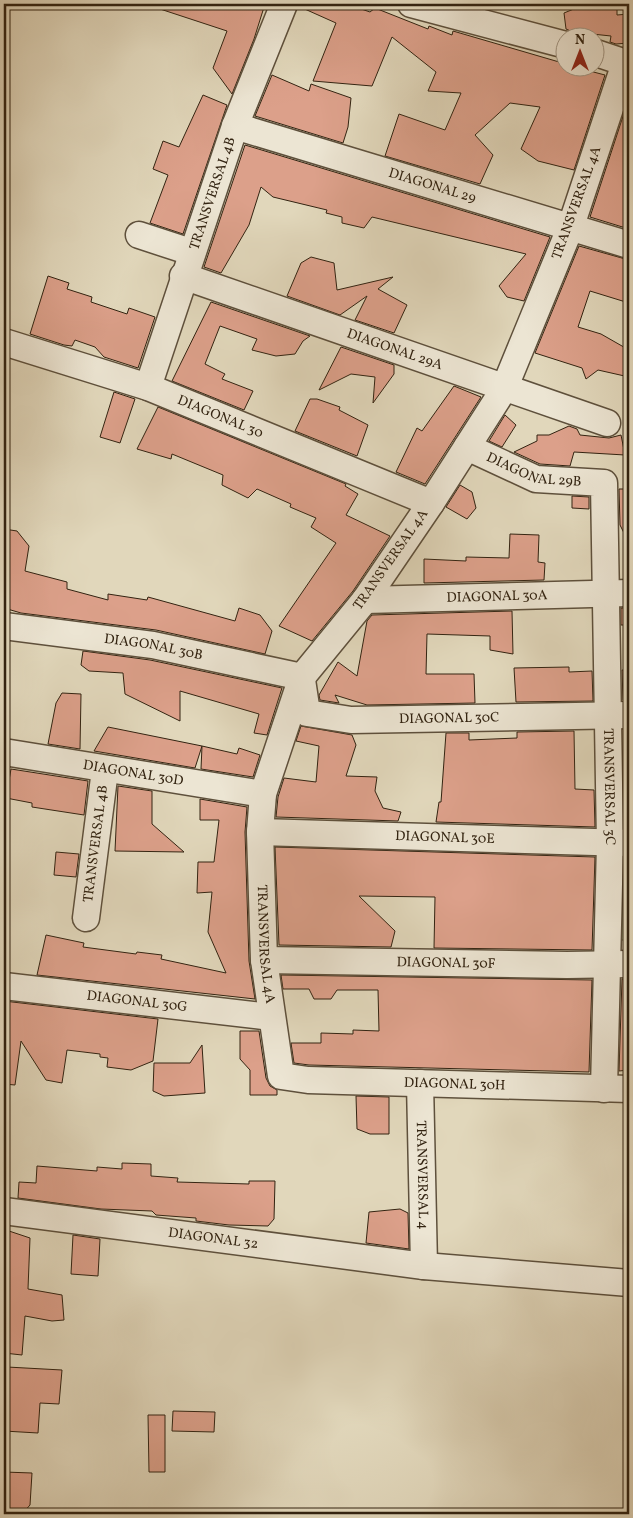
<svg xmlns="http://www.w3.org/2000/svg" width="633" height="1518" font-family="Vollkorn,serif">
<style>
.green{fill:#afbf93;stroke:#707152}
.building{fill:#dca08a;stroke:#322311}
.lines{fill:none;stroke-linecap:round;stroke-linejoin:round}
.minor-casing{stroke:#5e503c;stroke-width:29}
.minor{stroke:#ece5d3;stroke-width:26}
.labels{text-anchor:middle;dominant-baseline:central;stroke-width:4.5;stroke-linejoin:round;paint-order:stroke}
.street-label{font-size:14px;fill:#322311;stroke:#ece5d3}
</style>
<rect width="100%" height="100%" fill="#e1d7bb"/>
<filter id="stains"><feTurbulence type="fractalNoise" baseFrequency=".004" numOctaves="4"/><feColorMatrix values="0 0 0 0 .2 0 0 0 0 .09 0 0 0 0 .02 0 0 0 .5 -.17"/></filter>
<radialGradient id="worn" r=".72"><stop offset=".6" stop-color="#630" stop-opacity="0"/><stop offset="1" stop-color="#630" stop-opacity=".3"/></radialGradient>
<!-- green -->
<polygon class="green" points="618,873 629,873 629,940 615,940"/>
<!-- building -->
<g class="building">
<polygon points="155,4 265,4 254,39 232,94 213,68 227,31 154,7"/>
<polygon points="299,4 347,4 370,12 375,8 428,29 429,26 452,35 453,31 566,64 566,68 578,68 605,75 574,170 538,161 521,149 540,107 510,103 475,135 493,155 480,184 385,156 399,114 445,130 461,93 428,91 436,72 392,37 372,86 313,81 336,23 298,6"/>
<polygon points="586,4 617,4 617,15 629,14 629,43 616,44 610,42 611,36 573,32 566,29 564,13"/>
<polygon points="272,75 309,91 311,84 351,98 348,127 343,143 255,116"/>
<polygon points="203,95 227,105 183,234 150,223 168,175 153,169 163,141 179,147"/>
<polygon points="629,98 629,229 590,217"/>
<polygon points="245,145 550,237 524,301 507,297 499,286 526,254 372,217 364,228 342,223 342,217 326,213 327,210 273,197 261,187 249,225 221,273 204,267"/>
<polygon points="579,246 629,260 629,303 590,291 578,327 601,334 629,350 629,377 598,370 586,379 582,368 535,353"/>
<polygon points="311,257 334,263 337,290 393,277 378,289 407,305 394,333 355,320 367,296 340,315 287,296 301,263"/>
<polygon points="48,276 69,283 67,289 92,297 91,302 127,314 129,308 155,317 138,368 104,357 95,347 75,340 72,346 64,345 30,334"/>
<polygon points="211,302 310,336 303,341 295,354 276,356 252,350 257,339 220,326 205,364 225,374 222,379 253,391 244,410 172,381"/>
<polygon points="341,347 394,365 394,374 373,403 375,377 351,374 319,390"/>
<polygon points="454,386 481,397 425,484 396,472 417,428 422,431"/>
<polygon points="114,392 135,399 120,443 100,437"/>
<polygon points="310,399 317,399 340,407 339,410 368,425 357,456 295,431"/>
<polygon points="158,407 346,484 345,486 358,494 346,515 390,536 353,591 312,641 279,626 336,543 311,527 316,518 290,507 291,504 257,489 248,498 222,485 223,475 172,454 171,459 137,449"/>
<polygon points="505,415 516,425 502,447 489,441"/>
<polygon points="569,426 577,429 580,435 609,438 621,435 625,455 574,452 570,466 540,464 514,452 537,441 537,435 549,435"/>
<polygon points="460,485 472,492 476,508 467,519 446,507"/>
<polygon points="619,489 629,489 629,543 620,525"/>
<polygon points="572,496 589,497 589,509 572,508"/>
<polygon points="4,529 17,531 29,546 25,571 67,582 67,589 108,600 108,594 147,600 148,597 235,621 239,608 260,615 272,631 265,654 156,630 21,613 4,608 9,586 4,585"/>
<polygon points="510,534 539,535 538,562 545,563 544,580 424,583 424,559 466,561 466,557 509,558"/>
<rect x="621" y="608" width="8" height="17"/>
<polygon points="512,611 513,654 490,650 490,636 427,634 426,674 474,674 475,703 367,705 335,695 339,703 320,700 319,695 338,662 357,676 367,621 372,615"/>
<polygon points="83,651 150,660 282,688 267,735 254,733 259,714 180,691 180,721 125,694 123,673 89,671 81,665"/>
<polygon points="569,667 569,672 592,671 593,701 516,702 514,668"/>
<polygon points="622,670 629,670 629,700 623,700"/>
<polygon points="62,693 81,694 80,749 48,744 56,703"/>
<polygon points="301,726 352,735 356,745 346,776 377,777 375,791 383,808 401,812 398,821 276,817 278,797 284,778 316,782 319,746 296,741"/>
<polygon points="108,727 202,746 195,768 94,751"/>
<polygon points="574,731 575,789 594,790 595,827 436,822 439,802 441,802 446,733 469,733 469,740 517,738 517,732"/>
<polygon points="202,746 237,754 239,748 260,755 253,777 201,769"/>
<polygon points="11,769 88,781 84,815 32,807 32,803 6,798"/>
<polygon points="118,786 152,791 152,824 184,852 115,851"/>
<polygon points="624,791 629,792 629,828 625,828"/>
<polygon points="200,799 247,807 245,832 249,961 255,999 37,975 46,935 84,943 83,947 136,954 137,952 162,955 161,959 226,973 208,932 212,892 197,893 198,862 214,862 219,820 200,820"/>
<polygon points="275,847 595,857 592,950 434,948 435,897 359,896 395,931 391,947 279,945"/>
<polygon points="56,852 79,854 76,877 54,875"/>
<polygon points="281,975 592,980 589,1072 309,1065 294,1063 291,1043 321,1043 321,1033 353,1034 353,1030 379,1031 378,990 337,990 331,999 314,999 309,989 283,989"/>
<polygon points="622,979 629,979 629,1070 619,1071"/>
<polygon points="4,1001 158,1019 153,1061 131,1070 107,1067 108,1058 100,1057 100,1054 67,1050 62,1083 46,1080 21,1041 15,1085 4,1084"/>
<polygon points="240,1031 259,1031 266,1078 270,1086 277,1090 277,1095 250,1095 250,1070 240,1059"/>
<polygon points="202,1045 205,1093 164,1096 153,1091 154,1063 190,1063"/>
<polygon points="356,1096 389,1097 389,1134 370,1134 357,1129"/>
<polygon points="122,1163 151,1164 151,1176 178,1178 177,1182 249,1184 249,1181 275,1181 274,1219 268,1226 229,1225 196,1221 196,1218 156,1215 152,1211 101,1209 18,1198 19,1182 36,1183 37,1166 97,1171 97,1167 122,1169"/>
<polygon points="400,1209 408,1213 409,1249 366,1243 369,1212"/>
<polygon points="6,1230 30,1238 28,1289 62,1295 64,1320 52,1321 25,1316 22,1355 4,1353 4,1309 9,1268 5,1268"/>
<polygon points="73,1235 100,1239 98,1276 71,1274"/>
<polygon points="7,1367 62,1370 59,1404 40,1403 38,1433 4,1431 4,1395 6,1396"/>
<polygon points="173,1411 215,1412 214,1432 172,1431"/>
<polygon points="148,1415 165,1415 165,1472 149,1472"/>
<polygon points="4,1472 32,1473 30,1505 23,1513 4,1510"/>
</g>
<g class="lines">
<!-- minor casing -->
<g class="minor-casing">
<g id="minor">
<polyline points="411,4 566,45"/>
<polyline points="596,53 629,64"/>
<path id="s1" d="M629,62L625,63L571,226L504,389L431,503L365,600L302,677L263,794L260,832L264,960L281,1076L308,1080L629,1089"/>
<path id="s2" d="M235,126L629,245"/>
<polyline points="139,235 191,252"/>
<path id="s3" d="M183,276L607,423"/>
<path id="s4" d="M4,342L148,387L431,503"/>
<path id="s5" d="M148,387L235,126L284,4"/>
<path id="s6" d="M467,447L536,479L604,483L610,843L604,1089"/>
<path id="s7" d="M365,600L629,593"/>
<path id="s8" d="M4,626L153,645L302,677"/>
<path id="s9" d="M302,680L307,713L351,720L629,715"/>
<path id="s10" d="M4,752L263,794"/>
<path id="s11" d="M260,832L629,843"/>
<path id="s12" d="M86,918L105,770"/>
<path id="s13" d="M264,960L567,965L629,964"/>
<path id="s14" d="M4,986L271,1017"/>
<path id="s15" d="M420,1083L424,1266"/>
<path id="s16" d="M4,1211L424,1266L629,1283"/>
</g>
</g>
<!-- minor -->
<use href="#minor" class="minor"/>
</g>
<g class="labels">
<!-- street labels -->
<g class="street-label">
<text stroke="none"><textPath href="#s2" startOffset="206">DIAGONAL 29</textPath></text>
<text stroke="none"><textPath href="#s5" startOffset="204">TRANSVERSAL 4B</textPath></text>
<text transform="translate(577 203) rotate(-70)">TRANSVERSAL 4A</text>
<text stroke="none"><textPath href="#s3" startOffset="224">DIAGONAL 29A</textPath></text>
<text stroke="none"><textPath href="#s4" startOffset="229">DIAGONAL 30</textPath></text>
<text stroke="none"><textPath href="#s6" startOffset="72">DIAGONAL 29B</textPath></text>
<text transform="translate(391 560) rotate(-55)">TRANSVERSAL 4A</text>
<text stroke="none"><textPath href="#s7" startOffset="132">DIAGONAL 30A</textPath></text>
<text stroke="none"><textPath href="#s8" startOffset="151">DIAGONAL 30B</textPath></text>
<text stroke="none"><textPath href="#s9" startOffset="176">DIAGONAL 30C</textPath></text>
<text stroke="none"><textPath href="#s10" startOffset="131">DIAGONAL 30D</textPath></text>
<text stroke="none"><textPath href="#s6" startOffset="448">TRANSVERSAL 3C</textPath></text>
<text stroke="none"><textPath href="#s11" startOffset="185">DIAGONAL 30E</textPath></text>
<text stroke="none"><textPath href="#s12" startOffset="75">TRANSVERSAL 4B</textPath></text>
<text stroke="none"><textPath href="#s1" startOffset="978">TRANSVERSAL 4A</textPath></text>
<text stroke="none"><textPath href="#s13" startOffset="182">DIAGONAL 30F</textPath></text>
<text stroke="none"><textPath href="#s14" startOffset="134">DIAGONAL 30G</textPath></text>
<text stroke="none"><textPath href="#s1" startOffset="1285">DIAGONAL 30H</textPath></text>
<text stroke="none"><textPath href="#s15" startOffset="92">TRANSVERSAL 4</textPath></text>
<text stroke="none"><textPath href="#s16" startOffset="211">DIAGONAL 32</textPath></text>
</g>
</g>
<!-- margin -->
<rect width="633" height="1518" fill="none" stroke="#e1d7bb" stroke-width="20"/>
<rect x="5" y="5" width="623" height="1508" fill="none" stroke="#322311" stroke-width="2.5"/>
<rect x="10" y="10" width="613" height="1498" fill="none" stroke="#322311"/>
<!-- north arrow -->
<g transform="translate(580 52)"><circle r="24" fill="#ece5d3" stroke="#a29785"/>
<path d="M0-4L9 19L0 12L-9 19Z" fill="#8f2418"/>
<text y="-8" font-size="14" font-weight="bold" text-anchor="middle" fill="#322311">N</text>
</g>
<rect width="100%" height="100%" filter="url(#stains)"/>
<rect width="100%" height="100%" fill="url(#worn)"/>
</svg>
